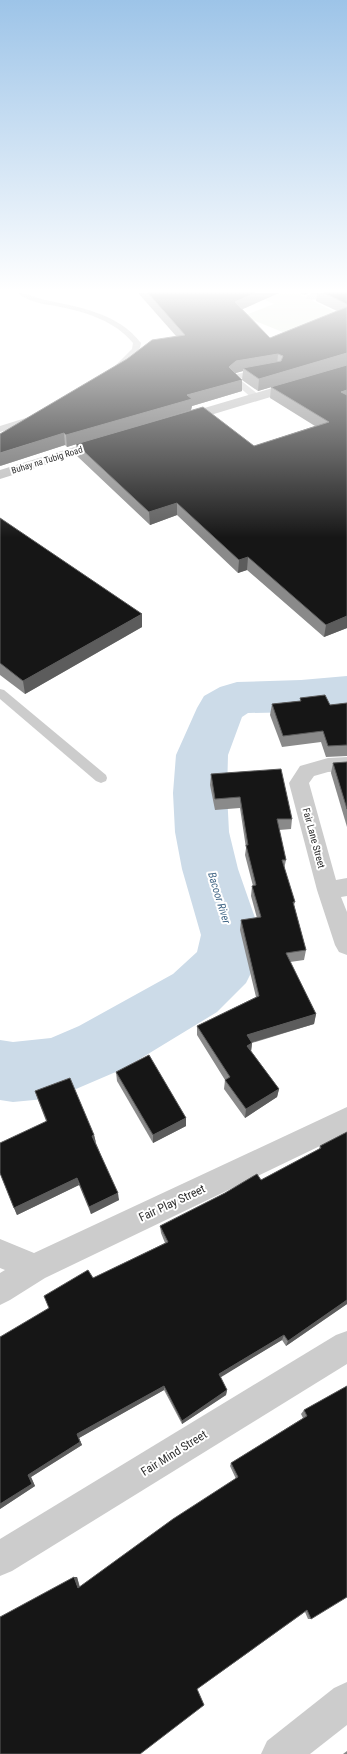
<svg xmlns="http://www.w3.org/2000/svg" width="347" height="1754" font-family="'Roboto Condensed',sans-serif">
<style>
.green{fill:#e3eade}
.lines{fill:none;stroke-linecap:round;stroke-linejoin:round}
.river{fill:#ccdbe8;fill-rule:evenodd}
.service{fill:#ccc;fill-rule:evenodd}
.minor{fill:#ccc;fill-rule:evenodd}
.secondary{fill:#b9b9b9;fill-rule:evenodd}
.wall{fill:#8a8a8a;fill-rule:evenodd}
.shaded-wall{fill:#5c5c5c}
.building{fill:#161616;stroke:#5c5c5c}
.labels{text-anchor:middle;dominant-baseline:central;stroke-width:4;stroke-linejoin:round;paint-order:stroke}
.far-street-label{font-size:9px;fill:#2f2f2f;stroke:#fff}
.street-label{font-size:10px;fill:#2f2f2f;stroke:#fff}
.water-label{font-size:11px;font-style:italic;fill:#456988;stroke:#fff}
.near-street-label{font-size:12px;fill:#2f2f2f;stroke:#fff}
</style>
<rect width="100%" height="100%" fill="#fff"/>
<!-- green -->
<polygon class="green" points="250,293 307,293 301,295 347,318 300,339 243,316 274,304"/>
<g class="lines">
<!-- river -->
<polygon class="river" points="347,676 347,708 301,712 248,713 242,717 228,755 227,793 229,832 238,869 261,935 255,965 246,983 217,1012 125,1068 55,1098 13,1102 0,1100 0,1040 13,1042 51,1038 79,1026 173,974 197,952 201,935 182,869 175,832 173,793 176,755 197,708 204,696 220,687 237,682 301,680"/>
<!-- service -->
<g class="service">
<path d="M18,293C28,293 35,298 45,300C79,307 118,313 141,343L139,352L122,369H116V365L132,349L133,343C114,320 85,312 56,306C44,304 28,302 18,293Z"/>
<polygon points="261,370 265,372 264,374 239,379 259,395 260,397 259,399 253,399 230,379 236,374"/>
<polygon points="32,416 36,419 35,421 0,432 0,426"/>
<polygon points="0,689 4,690 106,775 107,778 106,781 101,783 96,781 0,699"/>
</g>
<!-- minor -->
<g class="minor">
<path d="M312,293H329C324,298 313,301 307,299L305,297Z"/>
<polygon points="347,757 347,771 328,772 314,776 309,783 336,880 347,878 347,896 341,897 347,912 347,955 339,952 335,945 317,890 289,783 300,766 328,758"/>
<polygon points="347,1107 347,1133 45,1278 10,1300 0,1305 0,1273 5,1270 0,1268 0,1239 34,1253"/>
<polygon points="347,1331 347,1364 12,1571 0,1576 0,1539 336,1335"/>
<polygon points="347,1682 347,1725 310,1754 261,1754 267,1741 334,1688"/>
</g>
<!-- secondary -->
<g class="secondary">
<polygon points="347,366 347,374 184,423 174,423 172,420 174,417"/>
<polygon points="104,438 109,439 111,442 109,445 0,479 0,470"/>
</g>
</g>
<!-- wall -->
<g class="wall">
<path d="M139,293H279L242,309L270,338L337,311L316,301L317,293H347V628L324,637L247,570L238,573L177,515L150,525L77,456L76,444L67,447L65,445L0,466L176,336L139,294ZM243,371L242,380L258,391L271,387L270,398L315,426L254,446L191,410L192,406L242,391L235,373Z"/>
<polygon points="301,293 309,293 305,295"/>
<polygon points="0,518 142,627 25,694 0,675"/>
<polygon points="300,698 330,705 347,703 347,756 326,757 321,742 282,747 270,715 272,704 300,701"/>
<polygon points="347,762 347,827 331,773 333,763"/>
<polygon points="211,774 292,819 291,829 279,830 286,860 284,869 295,902 294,905 306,950 304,960 290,962 316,1014 314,1024 252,1043 251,1051 279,1089 277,1097 245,1118 224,1089 225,1080 197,1035 197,1026 256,997 240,930 241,920 257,918 251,896 252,886 253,886 245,855 246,848 240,808 215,810 210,785"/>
<polygon points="116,1072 186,1126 153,1143 117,1081"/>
<polygon points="35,1091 94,1135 96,1143 119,1200 91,1214 79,1185 17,1215 0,1173 46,1121 38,1100"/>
<polygon points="347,1132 347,1304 286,1346 282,1340 220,1377 227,1390 226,1395 182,1424 164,1390 79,1438 82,1445 31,1477 35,1486 0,1509 93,1278 165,1243 161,1233 160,1226 261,1180 319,1149 320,1146"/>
<polygon points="347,1386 311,1619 308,1619 305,1612 197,1689 140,1754 74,1577 77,1577 80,1587 236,1479 230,1466 231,1463 303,1418 301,1414 304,1410"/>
<polygon points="347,1751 347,1754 343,1754"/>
</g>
<!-- shaded-wall -->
<g class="shaded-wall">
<polygon points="255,293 279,293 234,313 235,302"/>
<polygon points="347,353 347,365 258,391 259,379"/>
<polygon points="278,354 277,366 243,368 243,371 236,373 228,379 229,367 236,361"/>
<polygon points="242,380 242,391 192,406 191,410 67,447 66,435 187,395"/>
<polygon points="347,390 347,401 341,392"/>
<polygon points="64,433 65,445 0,466 0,453"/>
<polygon points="177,503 177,515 150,525 149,512"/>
<polygon points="248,557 247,570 238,573 239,560"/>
<polygon points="142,614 142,627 25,694 23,681"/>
<polygon points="347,616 347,628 324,637 326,625"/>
<polygon points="316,1014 314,1024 246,1044 247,1035"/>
<polygon points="252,1043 251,1052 247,1046"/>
<polygon points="279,1089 277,1097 245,1118 246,1109"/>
<polygon points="186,1118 186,1126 153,1143 153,1135"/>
<polygon points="94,1135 96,1143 92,1136"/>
<polygon points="77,1178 79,1185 17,1215 14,1208"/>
<polygon points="118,1193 119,1200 91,1214 89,1207"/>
<polygon points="347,1300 347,1304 286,1346 288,1341"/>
<polygon points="284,1335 282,1340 218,1379 219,1374"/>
<polygon points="164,1386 164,1390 79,1438 82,1445 31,1477 35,1486 0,1509 0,1504 28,1475 77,1434"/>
<polygon points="227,1390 226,1395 182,1424 182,1421"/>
<polygon points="74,1577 77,1577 80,1589 78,1588"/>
</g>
<!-- building -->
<g class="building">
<polygon points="148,293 255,293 235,302 270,338 347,307 347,353 259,379 243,368 281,361 283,356 278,354 236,361 229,367 242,380 187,395 192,399 66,435 64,433 0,453 0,434 127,359 152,340 185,335"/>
<polygon points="324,293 347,293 347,304"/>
<polygon points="347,365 347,390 341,392 347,395 347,616 326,625 248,557 239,560 177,503 149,512 76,444 203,407 254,446 329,422 271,387"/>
<polygon points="0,518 142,614 23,681 0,663"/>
<polygon points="325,695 330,705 347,703 347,745 328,746 323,731 283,736 272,704 301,701 300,698"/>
<polygon points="347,762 347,809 333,763"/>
<polygon points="281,769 292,819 277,819 286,860 282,860 295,902 293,902 306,950 286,953 316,1014 247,1035 252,1043 247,1046 279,1089 246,1109 225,1080 230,1077 197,1026 259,996 241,920 261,917 252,886 256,885 246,845 248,845 240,797 215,799 211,774"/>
<polygon points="149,1055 186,1118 153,1135 116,1072"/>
<polygon points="70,1078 94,1135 92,1136 118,1193 89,1207 77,1178 14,1208 0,1173 0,1143 47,1121 35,1091"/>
<polygon points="347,1132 347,1300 288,1341 284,1335 219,1374 227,1390 182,1421 164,1386 77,1434 80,1442 28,1475 32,1484 0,1504 0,1337 49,1308 44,1296 88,1270 93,1278 168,1242 160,1226 225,1193 257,1174 261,1180 321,1148 320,1146"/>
<polygon points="347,1386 347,1597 311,1619 307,1610 197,1689 204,1705 140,1754 0,1754 0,1617 74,1577 78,1588 173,1519 238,1477 231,1463 307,1416 304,1410"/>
</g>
<!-- sky -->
<linearGradient id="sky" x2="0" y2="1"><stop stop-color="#9dc4e8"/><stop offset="0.54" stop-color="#fff"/><stop offset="1" stop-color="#fff" stop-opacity="0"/></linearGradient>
<rect width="347" height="538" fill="url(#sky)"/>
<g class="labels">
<!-- far-street labels -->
<g class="far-street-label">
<text transform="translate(47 460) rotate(-17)">Buhay na Tubig Road</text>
</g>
<!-- street labels -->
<g class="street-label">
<text transform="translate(314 838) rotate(75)">Fair Lane Street</text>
</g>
<!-- water labels -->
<g class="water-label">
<text transform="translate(219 898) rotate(73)">Bacoor River</text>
</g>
<!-- near-street labels -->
<g class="near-street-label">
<text transform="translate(172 1203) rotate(-25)">Fair Play Street</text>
<text transform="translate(174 1453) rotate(-32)">Fair Mind Street</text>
</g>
</g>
</svg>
